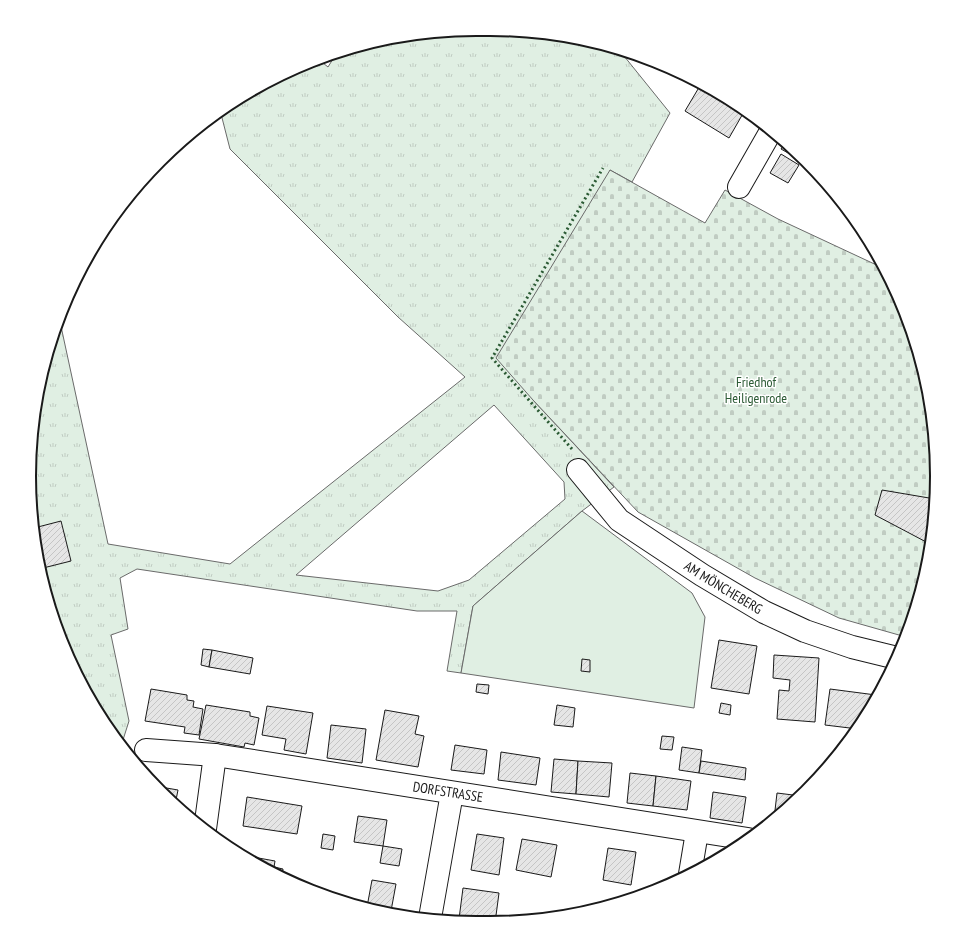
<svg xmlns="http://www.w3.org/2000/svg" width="966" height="952" font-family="'PT Sans Narrow',sans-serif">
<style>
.grass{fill:url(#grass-tufts);stroke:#6a6a6a;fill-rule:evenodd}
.cemetery{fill:url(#cemetery-stones);stroke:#6a6a6a}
.green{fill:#e0efe3;stroke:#6a6a6a}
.building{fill:url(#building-hatch);stroke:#1a1a1a}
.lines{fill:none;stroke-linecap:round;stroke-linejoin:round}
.minor-casing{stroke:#1a1a1a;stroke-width:24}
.minor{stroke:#fff;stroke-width:22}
.hedge{stroke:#2b5a34;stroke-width:3;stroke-dasharray:2 3;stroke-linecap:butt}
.labels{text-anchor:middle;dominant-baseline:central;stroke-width:3;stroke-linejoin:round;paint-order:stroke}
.park-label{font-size:14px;fill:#2b5a34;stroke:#fff}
.street-label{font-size:14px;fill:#1a1a1a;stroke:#fff}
.rim{fill:none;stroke:#1a1a1a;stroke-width:2}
</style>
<defs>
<pattern id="grass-tufts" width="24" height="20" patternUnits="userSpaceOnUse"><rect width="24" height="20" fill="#e0efe3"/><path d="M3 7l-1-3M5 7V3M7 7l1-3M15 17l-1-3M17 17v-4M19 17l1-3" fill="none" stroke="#c0ccc2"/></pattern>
<pattern id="cemetery-stones" width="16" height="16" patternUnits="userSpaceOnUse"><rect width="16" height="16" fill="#e0efe3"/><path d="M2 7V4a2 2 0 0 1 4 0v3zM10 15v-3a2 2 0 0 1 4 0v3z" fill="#c0ccc2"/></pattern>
<pattern id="building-hatch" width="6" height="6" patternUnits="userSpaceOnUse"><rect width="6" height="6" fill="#e6e6e6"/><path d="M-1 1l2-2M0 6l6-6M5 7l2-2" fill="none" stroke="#c5c5c5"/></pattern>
</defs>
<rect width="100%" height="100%" fill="#fff"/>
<!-- grass -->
<path class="grass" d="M476,29L577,38L620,51L670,113L632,182L610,170L533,400L614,487L582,511L473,606L461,673L447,671L457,611H417L137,569L120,578L128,629L111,635L129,721L122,743L120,744L104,725L63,647L38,563L29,476L38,389L59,317L108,544L230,564L465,377L398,317L230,149L220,110L227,104L305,63L318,59L328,67L336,54L389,38ZM494,405L564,482L565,499L469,580L438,591L296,575Z"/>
<!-- cemetery -->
<polygon class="cemetery" points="610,170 705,223 725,190 778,219 883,268 903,305 928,389 937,476 928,563 906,637 839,618 755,578 638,512 533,400 496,358"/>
<!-- green -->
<polygon class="green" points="582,511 692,593 705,617 694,708 461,673 473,606"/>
<!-- building -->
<g class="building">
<polygon points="701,84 738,104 745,110 729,138 685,111"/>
<polygon points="785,143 806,160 811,166 781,149"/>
<polygon points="781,154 799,165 788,183 770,173"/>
<polygon points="882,490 935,499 930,544 875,515"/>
<polygon points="61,521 71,561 39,569 34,528"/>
<polygon points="719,640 757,646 749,694 711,688"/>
<polygon points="203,649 212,650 209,667 201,665"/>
<polygon points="212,650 253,658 250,674 209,667"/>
<polygon points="774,655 819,658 815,722 777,719 779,690 789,691 790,680 773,678"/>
<polygon points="582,659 590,660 590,672 581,671"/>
<polygon points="477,684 489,685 488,694 476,692"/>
<polygon points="151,689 187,695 187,700 194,701 193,707 203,709 199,735 184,733 185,727 145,721"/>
<polygon points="830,689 876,695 862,724 858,729 825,725"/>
<polygon points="721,703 731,705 730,715 719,713"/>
<polygon points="206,705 250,712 250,716 259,718 254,745 245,743 244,747 199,739"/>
<polygon points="557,705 575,708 573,727 554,725"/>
<polygon points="267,706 313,713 306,754 284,750 286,739 262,735"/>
<polygon points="385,710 419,716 415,734 424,736 418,767 376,760"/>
<polygon points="331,725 366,729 362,763 327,758"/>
<polygon points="662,736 674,737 672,750 660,749"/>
<polygon points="455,745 487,750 484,774 451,770"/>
<polygon points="682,747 702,750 699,773 679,770"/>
<polygon points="501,752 540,758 536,785 498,780"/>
<polygon points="554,759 578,761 576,794 551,792"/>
<polygon points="578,761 612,763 609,797 576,794"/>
<polygon points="701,761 746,768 745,780 699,773"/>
<polygon points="630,773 656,776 653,806 627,803"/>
<polygon points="656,776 691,781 687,810 653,806"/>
<polygon points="155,786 178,790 175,805 160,792"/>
<polygon points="713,792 746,797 742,823 710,818"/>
<polygon points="777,793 801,796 774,819"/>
<polygon points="247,797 302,806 297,834 243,826"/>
<polygon points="358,816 387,820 383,846 354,842"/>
<polygon points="323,834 335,836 333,850 321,848"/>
<polygon points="477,834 504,838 499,875 471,870"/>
<polygon points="522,839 557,845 551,877 516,870"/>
<polygon points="383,846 402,849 399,866 380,863"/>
<polygon points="608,848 636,852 631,885 603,880"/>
<polygon points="242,855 275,861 274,867 283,869 282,877"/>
<polygon points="372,880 396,884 391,911 367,907"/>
<polygon points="463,888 499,893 495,923 459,919"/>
</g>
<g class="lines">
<!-- minor casing -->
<g class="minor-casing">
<g id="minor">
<polyline points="739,187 771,131"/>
<path id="s1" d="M578,470L619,520L702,575L764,612L805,631L852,647L897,658"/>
<path id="s2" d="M146,750L215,755L748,839"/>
<polyline points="205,829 215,755"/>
<polyline points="690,874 697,832"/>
<polyline points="430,918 452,793"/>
</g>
</g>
<!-- minor -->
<use href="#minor" class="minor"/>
<!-- hedge -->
<polyline class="hedge" points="572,449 492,358 603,168"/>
</g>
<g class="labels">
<!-- park labels -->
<g class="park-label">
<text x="756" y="382">Friedhof<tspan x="756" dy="16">Heiligenrode</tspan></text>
</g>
<!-- street labels -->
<g class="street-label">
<text stroke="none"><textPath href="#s1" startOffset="189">AM MÖNCHEBERG</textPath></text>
<text stroke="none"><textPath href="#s2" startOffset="305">DORFSTRASSE</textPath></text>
</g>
</g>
<!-- crop -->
<path d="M0 0H966V952H0ZM476 36H490A440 440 0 0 1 930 476V476A440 440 0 0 1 490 916H476A440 440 0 0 1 36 476V476A440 440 0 0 1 476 36Z" fill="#fff" fill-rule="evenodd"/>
<path class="rim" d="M476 36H490A440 440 0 0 1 930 476V476A440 440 0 0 1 490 916H476A440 440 0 0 1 36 476V476A440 440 0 0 1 476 36Z"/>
</svg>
